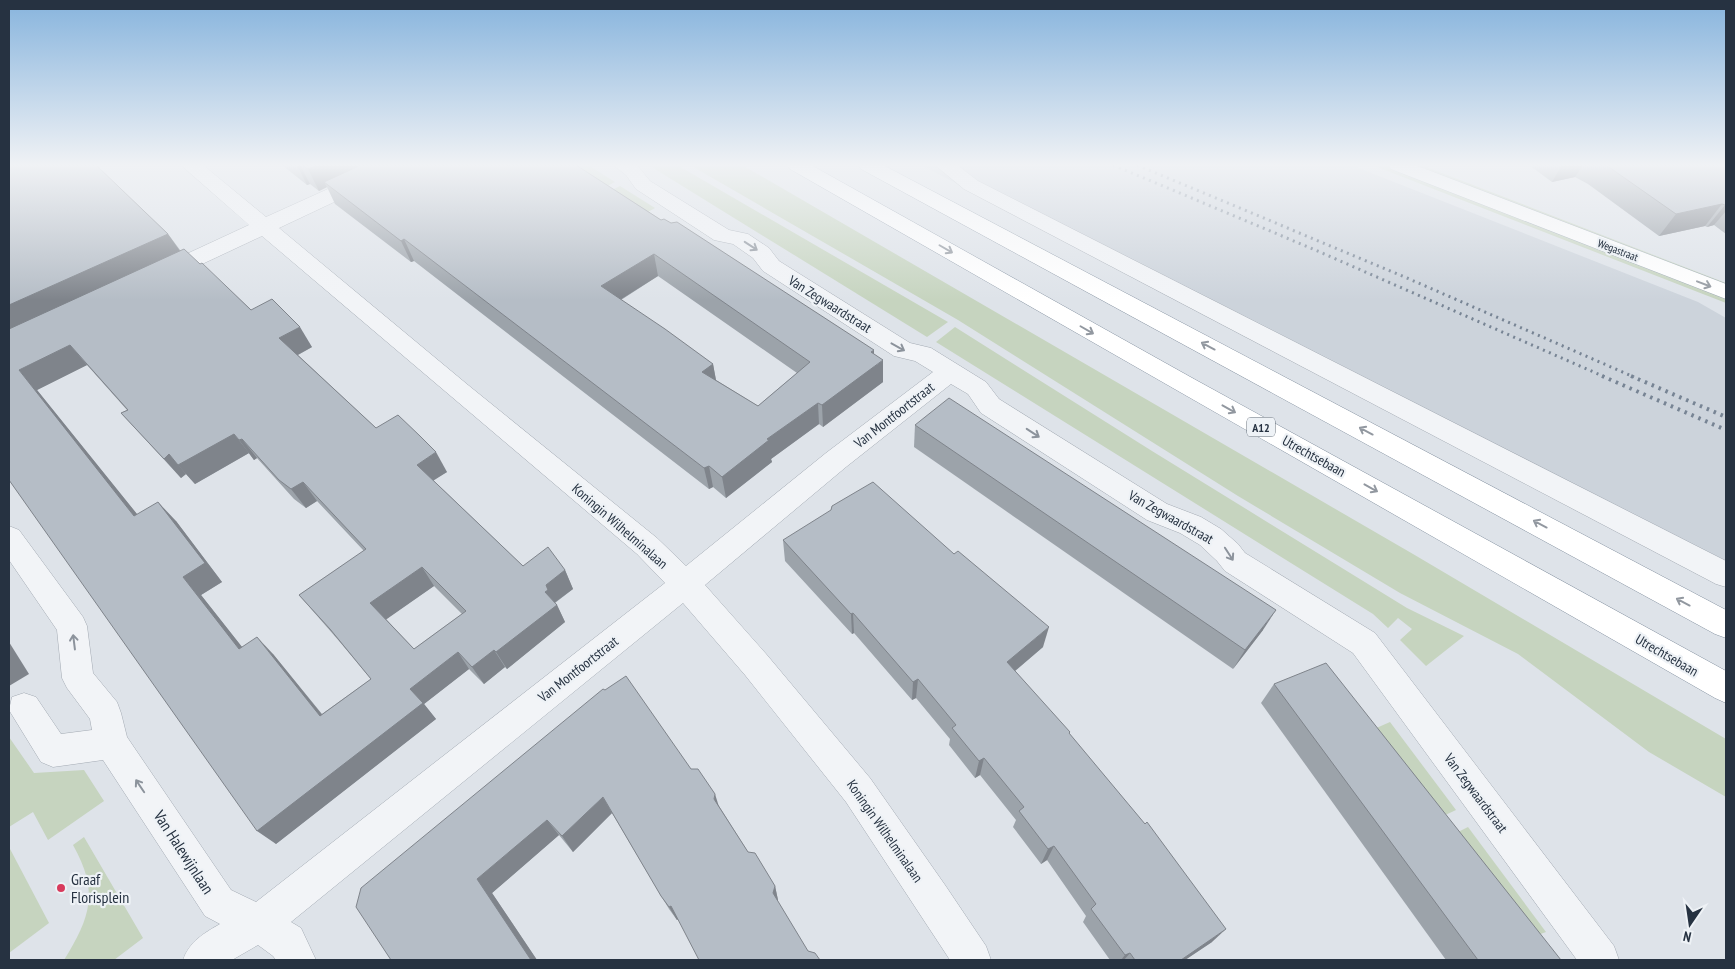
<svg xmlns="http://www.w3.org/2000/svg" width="1735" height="969" font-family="'PT Sans Narrow',sans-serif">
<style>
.built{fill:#ccd3db}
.green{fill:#c6d4bf}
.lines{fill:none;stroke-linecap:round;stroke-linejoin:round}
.minor-casing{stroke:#a3aab3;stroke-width:1}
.major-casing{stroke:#9da8b6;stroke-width:1}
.highway-casing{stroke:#8592a1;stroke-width:1}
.minor{fill:#f2f4f7;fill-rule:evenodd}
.major{fill:#fff;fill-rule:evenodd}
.highway{fill:#fff;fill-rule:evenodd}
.rail-far1{stroke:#778494;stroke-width:3;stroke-dasharray:2 4.5;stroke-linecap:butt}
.rail{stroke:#778494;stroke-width:4;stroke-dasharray:2.5 5;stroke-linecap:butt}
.wall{fill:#9ca3aa;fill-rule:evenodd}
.shaded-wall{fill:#7f848b}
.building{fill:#b5bdc6;stroke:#7f848b;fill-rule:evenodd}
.oneway{stroke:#8c939c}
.oneway2{stroke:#9298a0}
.poi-dot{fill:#d83a5c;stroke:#eef2f6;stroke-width:2}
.labels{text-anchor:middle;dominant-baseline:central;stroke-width:4.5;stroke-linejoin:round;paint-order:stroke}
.far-street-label{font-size:11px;fill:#263241;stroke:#eef2f6}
.shield{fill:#eef2f6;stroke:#626c77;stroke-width:1}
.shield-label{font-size:12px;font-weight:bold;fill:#263241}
.street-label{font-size:14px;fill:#263241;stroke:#eef2f6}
.near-street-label{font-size:16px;fill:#263241;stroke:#eef2f6}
.near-poi-label{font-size:16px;fill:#263241;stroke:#eef2f6;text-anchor:start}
</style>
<rect width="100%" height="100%" fill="#dee3e9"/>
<!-- built -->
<polygon class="built" points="921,165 1351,165 1698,302 1726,318 1726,584"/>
<!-- green -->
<g class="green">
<polygon points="575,165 588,165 615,182 594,193"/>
<polygon points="652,165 677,165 948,322 927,337 650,166"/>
<polygon points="690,165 742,165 1413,554 1726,739 1726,797 1649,752 1518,654 1400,593 1238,496 958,320"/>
<polygon points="1372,165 1386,165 1726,297 1726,303"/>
<polygon points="1413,165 1421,165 1726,283 1726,285"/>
<polygon points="620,186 655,208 639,217 600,196"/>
<polygon points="955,327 1152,451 1407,608 1464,636 1426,666 1400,640 1412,629 1398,618 1388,628 1373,614 936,342"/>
<polygon points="1390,722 1456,810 1424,825 1356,737"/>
<polygon points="9,737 34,773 84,770 104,801 48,840 33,812 9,827"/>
<polygon points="1468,827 1546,932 1516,943 1438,842"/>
<path d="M84,837L143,938L114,960H64C91,917 99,891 73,845Z"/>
<polygon points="9,847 49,923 9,953"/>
</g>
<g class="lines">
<!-- minor casing -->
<g class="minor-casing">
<g id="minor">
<path d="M181,165H203L266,217L381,165H407L404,169L279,228L468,385L657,538L686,566L826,453L933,372L915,361L894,356L763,271L753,258L733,244L714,240L636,189L626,175L613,165H637L650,181L729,230L748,234L769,248L779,261L910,343L931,348L986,382L999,399L1167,504L1201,517L1221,529L1238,544L1245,553L1375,633L1614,946L1619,960H1577L1353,653L1225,571L1217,561L1200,545L1180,533L1147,520L981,413L968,394L951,384L846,467L705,585L767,655L870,778L945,885L986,946L991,960H950L846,802L745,675L683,603L291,922L301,928L316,960H276L273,956L258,945L232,960H183C189,942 204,933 220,924L205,916L103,760L53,767L41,762L9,710L12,697L24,693L36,697L61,734L92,730L90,719L67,688L62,678L57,630L9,560V526L19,530L83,617L87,626L93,673L117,702L121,713L127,737L231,890L256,902L665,583L637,554L262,236L168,280L160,282L152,280L149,275L152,270L249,225Z"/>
<polygon points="935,165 957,165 978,181 1726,561 1726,587 1716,584 964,189"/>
</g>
</g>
<!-- major casing -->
<g class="major-casing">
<polygon id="major" points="1388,165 1415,165 1726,284 1726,299 1391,169"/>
</g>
<!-- highway casing -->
<g class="highway-casing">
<g id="highway">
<polygon points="787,165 811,165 1194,379 1726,671 1726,703 1715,698 790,169"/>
<polygon points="858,165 883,165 1726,610 1726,638 1715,634 861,169"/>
</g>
</g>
<!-- minor -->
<use href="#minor" class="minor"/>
<!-- major -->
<use href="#major" class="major"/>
<!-- highway -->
<use href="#highway" class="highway"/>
<!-- rail-far1 -->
<g class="rail-far1">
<polyline points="1113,165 1313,249 1605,377"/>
<polyline points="1137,165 1407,278 1634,377"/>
</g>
<!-- rail -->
<g class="rail">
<polyline points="1602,376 1726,430"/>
<polyline points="1631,376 1726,417"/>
</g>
</g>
<!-- wall -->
<g class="wall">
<path d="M9,165L168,234L180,250L200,264L251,310L312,347L298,355L376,428L447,472L433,480L523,566L565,570L573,589L555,603L557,605L565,622L507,669L505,667L484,684L469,669L424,704L436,719L276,844L9,480ZM87,365L127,410L121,413L181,478L186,474L195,484L249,453L254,460L257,458L294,499L306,508L317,501L364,551L299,595L339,641L371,679L322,714L273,654L242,647L201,595L222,582L176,521L137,514L37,390ZM434,586L462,614L414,649L386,619Z"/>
<path d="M282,165H576L661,220L874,354L883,382L823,427L819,424L771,459L772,462L726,498L713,487L709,489L414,261L411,262L335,204L327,187L319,191L310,184L307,185ZM658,276L797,373L758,406L716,380L713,364L621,300Z"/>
<polygon points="1529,165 1726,165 1726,234 1714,225 1707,227 1705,226 1659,236 1588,184 1575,177 1552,182"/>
<polygon points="915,425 1263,630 1233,669 914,447"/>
<polygon points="783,540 1043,647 1015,671 1069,734 1212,942 1185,960 1110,960 1083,922 1086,916 1047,860 1041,864 1013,827 1016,820 980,775 975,778 949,745 950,739 916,698 912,700 854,633 852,634 785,561"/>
<polygon points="1274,684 1561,960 1446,960 1261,703"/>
<polygon points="691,769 719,806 748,852 775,886 778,900 778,901 677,920 669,909 612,813 573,852 559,835 492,893 537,960 391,960 361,888"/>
</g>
<!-- shaded-wall -->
<g class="shaded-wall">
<polygon points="297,165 300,165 310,184 307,185"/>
<polygon points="317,165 377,165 324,182 327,187 319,191 308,169"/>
<polygon points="1562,165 1583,165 1575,177 1552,182"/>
<polygon points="1722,204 1705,226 1659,236 1676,214"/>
<polygon points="1725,205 1726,205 1726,211 1714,225 1707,227"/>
<polygon points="168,234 182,254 9,333 9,305"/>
<polygon points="404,239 414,261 411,262 401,241"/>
<polygon points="654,254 658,276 607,308 601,286"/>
<polygon points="300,327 312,347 292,358 279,338"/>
<polygon points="70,345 87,365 37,390 153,534 134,516 19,370"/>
<polygon points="874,350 874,367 883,360 883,382 823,427 822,405 871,352"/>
<polygon points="713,364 717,386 702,372"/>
<polygon points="818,403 819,424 771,459 772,462 726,498 722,477 767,439"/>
<polygon points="234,434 249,453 195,484 178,465"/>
<polygon points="242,439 257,458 254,460 239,440"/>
<polygon points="436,452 447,472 428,484 417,465"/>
<polygon points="169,454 186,474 181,478 164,459"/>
<polygon points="709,466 713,487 709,489 704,468"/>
<polygon points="303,482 317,501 306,508 291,489"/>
<polygon points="158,502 176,521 222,582 201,595 257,666 239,649 183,577"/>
<polygon points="422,567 434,586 384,621 370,603"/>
<polygon points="565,570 573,589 554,603 557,605 565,622 507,669 496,652 546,585"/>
<polygon points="1276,610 1263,630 1233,669 1245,650"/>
<polygon points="853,613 854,633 852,634 851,614"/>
<polygon points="1049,627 1043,647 1003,681 1007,662"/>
<polygon points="257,637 273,654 336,732 320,716"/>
<polygon points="9,642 29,674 9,686"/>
<polygon points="494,650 505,667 484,684 472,667"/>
<polygon points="458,652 469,669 424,704 436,719 276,844 257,831 410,689"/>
<polygon points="918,679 916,698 912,700 913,682"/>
<polygon points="984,758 980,775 975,778 979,761"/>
<polygon points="715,794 720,810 714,799"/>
<polygon points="603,797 612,813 573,852 562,836"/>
<polygon points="547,820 559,835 492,893 537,960 531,960 477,879"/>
<polygon points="1054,846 1047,860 1041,864 1048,849"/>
<polygon points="775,886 778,900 776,906 773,893"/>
<polygon points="671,906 678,919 677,920 669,907"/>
<polygon points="1226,929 1212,942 1185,960 1181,960"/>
<polygon points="1130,953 1124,960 1121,960 1125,955"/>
</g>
<!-- building -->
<g class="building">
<polygon points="9,165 96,165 168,234 9,305"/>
<polygon points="302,165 317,165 308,169"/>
<path d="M361,165H576L661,220L664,219L671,223L677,222L874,350L871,352L883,360L822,405L818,403L767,439L769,440L722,477L709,466L704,468L404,239L401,241L324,182ZM654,254L810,362L758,406L702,372L713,364L665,329L601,286Z"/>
<polygon points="1606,165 1726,165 1726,205 1725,205 1722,204 1676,214"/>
<path d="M184,249L200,264L202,263L251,310L272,299L300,327L279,338L376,428L398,415L420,436L436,452L417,465L523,566L548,547L565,570L546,585L548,590L545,592L557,605L496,652L494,650L472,667L458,652L410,689L423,703L257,831L9,480V329ZM70,345L128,410L121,413L164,459L169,454L178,465L234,434L239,440L242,439L279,480L291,489L303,482L366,549L299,595L330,629L371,679L320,716L257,637L239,649L183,577L205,563L158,502L134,516L19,370ZM422,567L466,611L414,649L370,603Z"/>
<polygon points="949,398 1276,610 1245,650 915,425"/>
<polygon points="873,482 954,554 958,551 1049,627 1007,662 1070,732 1069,733 1145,824 1147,822 1226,929 1181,960 1135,960 1130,953 1125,955 1091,909 1096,904 1054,846 1048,849 1019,811 1024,807 984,758 979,761 952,728 956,725 918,679 913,682 853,613 851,614 783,540 831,510 832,506"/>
<polygon points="1326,663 1561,960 1478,960 1274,684"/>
<polygon points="626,676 691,769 698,769 715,794 714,799 748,852 755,853 775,886 773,893 808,951 815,953 820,960 699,960 671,906 669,907 661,896 603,797 562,836 547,820 477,879 531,960 391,960 356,907 361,888 603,689 605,690"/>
</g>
<!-- one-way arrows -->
<defs><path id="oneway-shaft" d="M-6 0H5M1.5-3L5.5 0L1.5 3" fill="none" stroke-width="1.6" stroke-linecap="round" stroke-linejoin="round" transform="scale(1.25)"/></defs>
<g class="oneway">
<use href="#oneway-shaft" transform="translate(751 246) rotate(33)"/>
<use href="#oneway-shaft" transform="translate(898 347) rotate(29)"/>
<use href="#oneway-shaft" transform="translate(1033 433) rotate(33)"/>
<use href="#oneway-shaft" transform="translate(1229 554) rotate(57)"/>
<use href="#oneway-shaft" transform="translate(74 642) rotate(-97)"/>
<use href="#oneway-shaft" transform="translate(140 786) rotate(-124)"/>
</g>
<g class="oneway2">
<use href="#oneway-shaft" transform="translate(946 249) rotate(30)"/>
<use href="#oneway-shaft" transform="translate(1704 284) rotate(21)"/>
<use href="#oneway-shaft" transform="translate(1087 330) rotate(30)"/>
<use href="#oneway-shaft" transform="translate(1208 346) rotate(-152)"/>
<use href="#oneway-shaft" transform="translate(1229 409) rotate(29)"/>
<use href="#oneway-shaft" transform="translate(1366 431) rotate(-152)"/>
<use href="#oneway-shaft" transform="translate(1371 488) rotate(29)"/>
<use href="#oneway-shaft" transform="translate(1540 524) rotate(-152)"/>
<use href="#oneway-shaft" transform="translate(1683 602) rotate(-152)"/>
</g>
<!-- sky -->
<linearGradient id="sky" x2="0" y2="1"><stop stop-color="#87b4dd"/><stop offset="0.55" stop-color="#f0f2f5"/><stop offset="1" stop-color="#f0f2f5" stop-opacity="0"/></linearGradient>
<rect width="1735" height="300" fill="url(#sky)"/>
<!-- markers -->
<circle class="poi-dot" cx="61" cy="888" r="5"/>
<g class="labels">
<!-- far-street labels -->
<g class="far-street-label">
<text transform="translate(1618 250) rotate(21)">Wegastraat</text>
</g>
<!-- shield labels -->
<rect class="shield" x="1247" y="417.5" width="28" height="19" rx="4"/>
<g class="shield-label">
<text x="1261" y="427">A12</text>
</g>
<!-- street labels -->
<g class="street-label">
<text transform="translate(830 304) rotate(32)">Van Zegwaardstraat</text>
<text transform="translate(894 415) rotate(-38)">Van Montfoortstraat</text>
<text transform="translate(1314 456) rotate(29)">Utrechtsebaan</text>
<text transform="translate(1171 517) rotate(29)">Van Zegwaardstraat</text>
<text transform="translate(620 526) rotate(41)">Koningin Wilhelminalaan</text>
<text transform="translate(1667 655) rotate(30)">Utrechtsebaan</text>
<text transform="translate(578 669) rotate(-38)">Van Montfoortstraat</text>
<text transform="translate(1476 793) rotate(53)">Van Zegwaardstraat</text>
<text transform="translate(885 831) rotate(55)">Koningin Wilhelminalaan</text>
</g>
<!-- near-street labels -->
<g class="near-street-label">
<text transform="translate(184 852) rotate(57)">Van Halewijnlaan</text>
</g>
<!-- near-poi labels -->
<g class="near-poi-label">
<text x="71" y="879">Graaf<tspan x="71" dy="18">Florisplein</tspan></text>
</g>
</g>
<!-- border -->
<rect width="1735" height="969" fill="none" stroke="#263241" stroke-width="20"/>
<!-- north arrow -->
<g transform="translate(1690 924) rotate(193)" stroke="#eef2f6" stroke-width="4" paint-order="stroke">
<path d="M0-4L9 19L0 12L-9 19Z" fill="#263241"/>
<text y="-8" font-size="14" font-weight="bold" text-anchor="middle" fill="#263241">N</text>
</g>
</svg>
